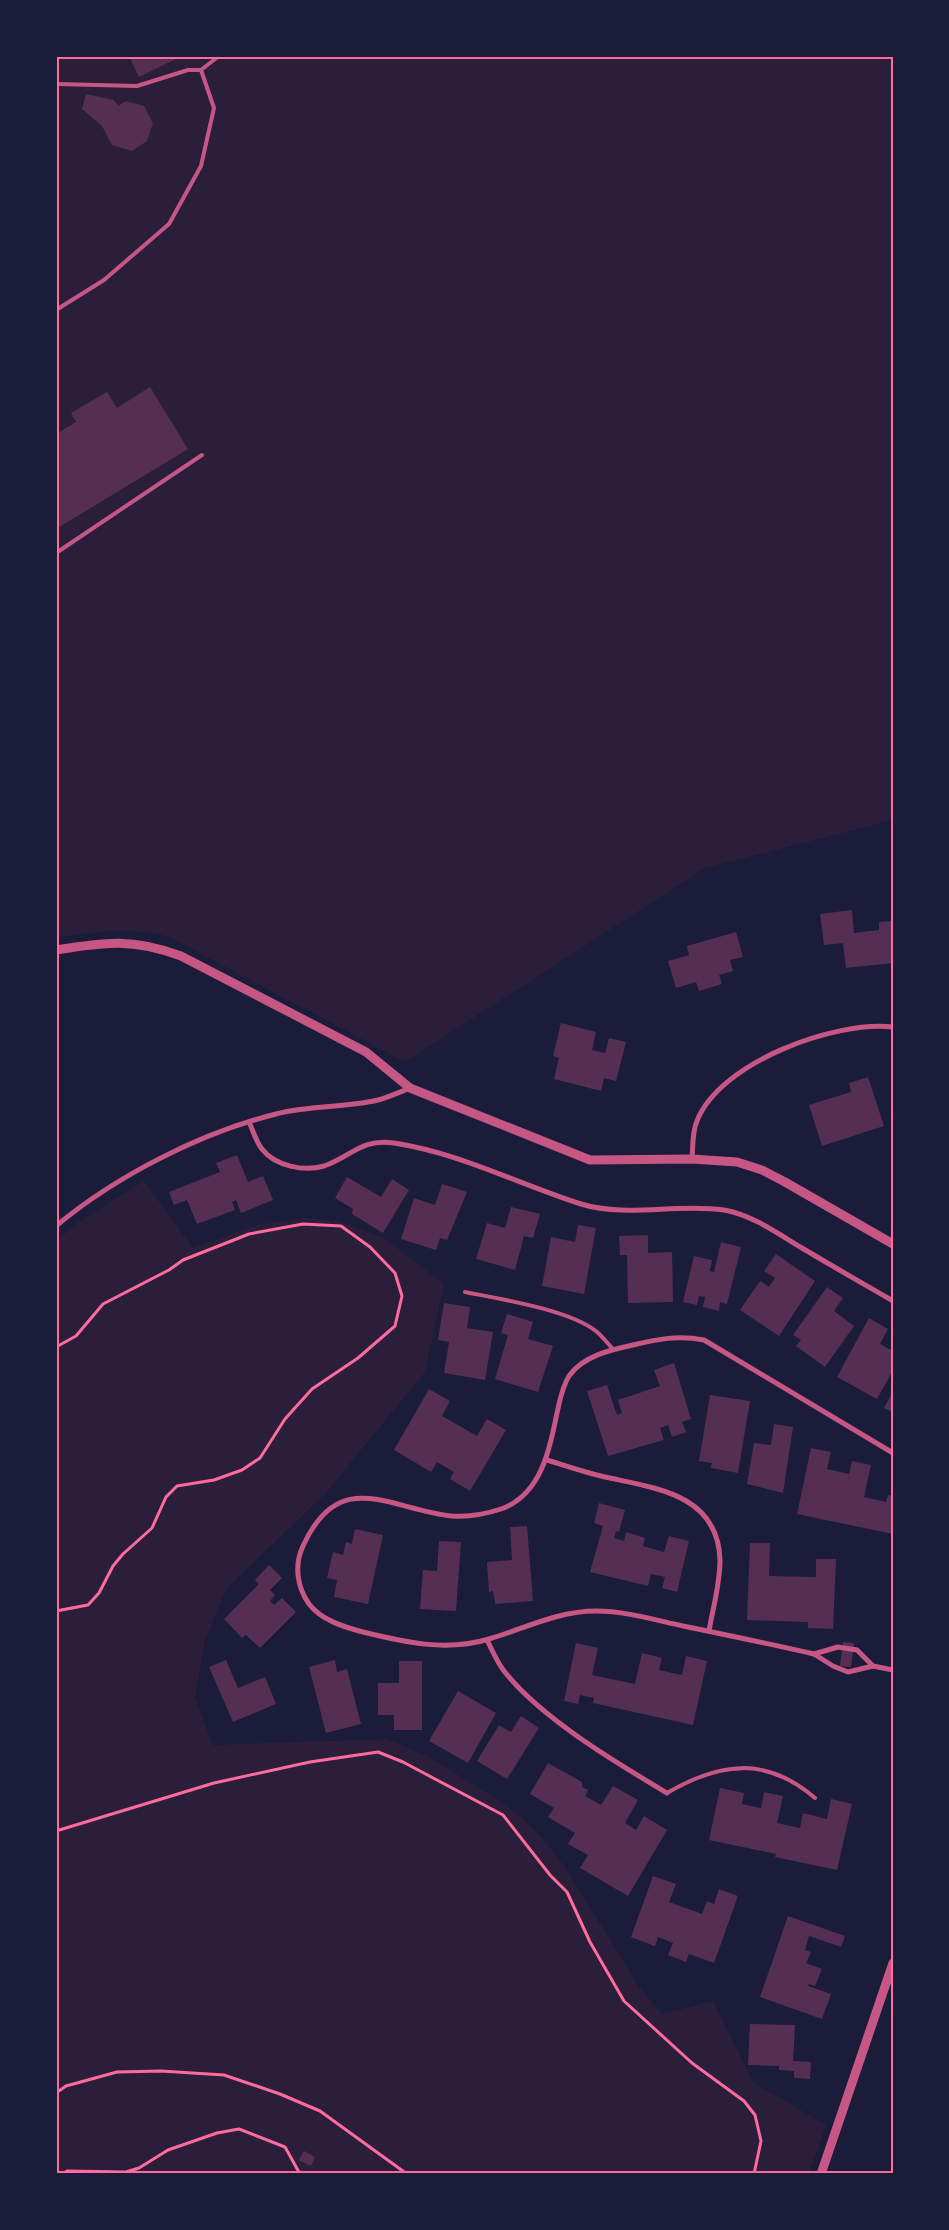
<svg xmlns="http://www.w3.org/2000/svg" width="949" height="2230" font-family="Cabin,sans-serif">
<style>
.green{fill:#2a1e3b}
.building{fill:#542f53}
.lines{fill:none;stroke-linecap:round;stroke-linejoin:round}
.path{stroke:#ff6b9d;stroke-width:3}
.service{stroke:#c65784;stroke-width:4}
.minor{stroke:#c65784;stroke-width:5}
.tertiary{stroke:#c65784;stroke-width:9}
.neatline{fill:none;stroke:#ff6b9d;stroke-width:2}
</style>
<rect width="100%" height="100%" fill="#1b1b3a"/>
<!-- green -->
<g class="green">
<path d="M56,56H893V820L705,868L405,1062L169,937C125,926 100,932 56,938Z"/>
<polygon points="144,1181 193,1248 256,1225 305,1218 336,1220 383,1237 444,1284 425,1372 325,1494 226,1589 205,1641 195,1698 213,1745 387,1739 429,1757 495,1798 523,1819 542,1838 563,1864 640,1988 662,2014 713,2001 753,2082 826,2125 809,2174 56,2174 56,1241 77,1223"/>
</g>
<!-- building -->
<g class="building">
<polygon points="129,56 182,56 139,77"/>
<polygon points="86,94 114,100 118,106 126,101 144,106 153,123 147,141 132,151 112,145 102,126 82,109"/>
<polygon points="150,387 188,449 56,529 56,434 76,422 71,413 107,392 117,408"/>
<polygon points="852,910 854,933 879,930 879,922 893,921 893,963 846,968 843,943 824,945 820,914"/>
<polygon points="736,932 743,957 730,960 733,971 719,975 722,984 699,991 696,982 676,988 668,961 689,955 687,946"/>
<polygon points="561,1023 596,1032 592,1050 605,1053 609,1038 626,1042 616,1081 604,1078 601,1091 554,1079 559,1058 553,1056"/>
<polygon points="868,1077 884,1126 822,1146 809,1105 851,1092 849,1083"/>
<polygon points="237,1155 248,1182 263,1176 273,1200 241,1213 236,1200 232,1202 235,1210 197,1224 187,1200 174,1205 169,1192 220,1172 216,1163"/>
<polygon points="347,1177 381,1197 392,1179 409,1190 383,1233 352,1214 353,1209 335,1198"/>
<polygon points="442,1184 467,1192 447,1240 440,1238 436,1250 401,1239 414,1198 435,1205"/>
<polygon points="511,1207 540,1214 533,1238 524,1236 515,1270 476,1259 487,1223 505,1228"/>
<polygon points="578,1225 596,1228 584,1294 542,1286 551,1237 575,1242"/>
<polygon points="648,1235 648,1253 672,1252 673,1302 628,1303 627,1255 620,1255 619,1236"/>
<polygon points="721,1242 741,1247 727,1304 720,1302 719,1311 703,1307 705,1297 699,1296 697,1305 683,1302 694,1256 712,1260 710,1271 714,1272"/>
<polygon points="776,1254 815,1281 779,1336 740,1310 760,1281 769,1287 775,1278 764,1271"/>
<polygon points="827,1287 843,1298 834,1311 854,1326 825,1367 796,1346 801,1340 793,1335"/>
<polygon points="444,1303 470,1307 467,1328 493,1332 485,1380 444,1373 449,1342 438,1340"/>
<polygon points="507,1314 533,1322 528,1339 553,1346 538,1392 495,1379 508,1335 501,1333"/>
<polygon points="869,1318 888,1329 880,1344 893,1351 893,1370 877,1399 837,1377"/>
<polygon points="674,1363 691,1419 682,1422 686,1432 672,1437 668,1425 660,1428 664,1440 608,1456 587,1391 607,1385 617,1415 622,1413 618,1400 660,1386 654,1370"/>
<polygon points="429,1389 450,1401 442,1416 477,1436 487,1419 506,1430 470,1491 450,1479 454,1472 437,1462 431,1472 394,1450"/>
<polygon points="893,1391 893,1412 884,1408"/>
<polygon points="710,1395 750,1401 738,1473 711,1468 712,1463 699,1461"/>
<polygon points="774,1424 793,1427 783,1493 747,1484 754,1443 771,1445"/>
<polygon points="811,1448 831,1452 827,1469 849,1474 852,1461 871,1465 864,1497 886,1502 888,1495 893,1496 893,1534 797,1514"/>
<polygon points="599,1503 625,1510 619,1532 616,1531 614,1538 624,1541 626,1532 645,1538 643,1546 664,1552 669,1536 689,1541 677,1592 662,1588 665,1577 651,1574 648,1586 590,1572 603,1526 594,1523"/>
<polygon points="527,1526 533,1601 495,1604 493,1591 489,1592 487,1562 512,1560 510,1527"/>
<polygon points="355,1529 383,1535 368,1604 334,1597 337,1580 327,1578 333,1552 343,1555 346,1542 352,1544"/>
<polygon points="439,1541 461,1542 456,1611 420,1609 423,1570 437,1571"/>
<polygon points="750,1543 770,1543 769,1576 816,1577 816,1559 836,1559 833,1629 808,1628 808,1622 747,1620"/>
<polygon points="269,1565 282,1578 270,1590 275,1595 270,1601 274,1605 282,1598 296,1612 260,1648 246,1635 242,1638 224,1619 259,1584 255,1580"/>
<polygon points="843,1642 854,1643 851,1667 840,1666"/>
<polygon points="576,1643 598,1648 592,1675 635,1684 642,1653 662,1658 659,1670 682,1675 686,1656 707,1661 693,1725 593,1703 594,1698 580,1695 578,1704 564,1701"/>
<polygon points="226,1660 238,1688 265,1677 276,1704 233,1722 209,1667"/>
<polygon points="335,1660 337,1672 347,1669 361,1724 326,1733 309,1667"/>
<polygon points="399,1661 422,1661 422,1730 394,1730 394,1715 378,1715 378,1683 399,1683"/>
<polygon points="458,1691 496,1713 468,1763 429,1741"/>
<polygon points="521,1716 539,1728 507,1779 477,1761 499,1725 511,1732"/>
<polygon points="548,1763 582,1782 582,1787 588,1790 585,1796 601,1805 613,1786 638,1800 625,1823 636,1830 644,1816 667,1830 628,1896 580,1868 588,1855 568,1844 575,1833 548,1817 554,1808 530,1794"/>
<polygon points="720,1788 744,1793 742,1804 761,1808 764,1792 783,1796 777,1823 800,1828 803,1813 827,1819 831,1799 852,1804 837,1870 775,1857 776,1854 709,1840"/>
<polygon points="653,1876 676,1884 669,1902 702,1914 707,1901 714,1904 719,1889 738,1896 714,1963 689,1954 686,1962 668,1955 673,1943 658,1937 655,1946 631,1937"/>
<polygon points="788,1916 845,1936 841,1947 809,1936 805,1950 811,1952 806,1963 822,1969 815,1986 809,1984 808,1986 831,1994 822,2019 760,1997"/>
<polygon points="750,2024 795,2025 793,2061 811,2062 810,2079 794,2078 794,2071 779,2070 779,2066 748,2065"/>
<polygon points="304,2151 315,2157 311,2166 299,2160"/>
</g>
<g class="lines">
<!-- path -->
<g class="path">
<polyline points="56,1347 76,1336 103,1304 169,1270 183,1260 249,1234 303,1224 341,1226 370,1247 395,1273 402,1296 395,1326 358,1358 312,1389 285,1419 260,1458 242,1470 214,1480 177,1486 166,1497 152,1528 123,1554 113,1566 99,1593 88,1605 56,1611"/>
<polyline points="56,1831 214,1783 310,1762 378,1752 403,1762 503,1815 550,1875 567,1892 590,1942 624,2001 692,2063 744,2101 755,2115 761,2141 754,2174"/>
<polyline points="56,2093 66,2086 117,2072 161,2071 224,2075 280,2094 320,2111 407,2174"/>
<polyline points="63,2174 67,2171 126,2172 139,2168 168,2150 217,2133 239,2129 285,2147 300,2174"/>
</g>
<!-- service -->
<g class="service">
<polyline points="201,70 219,56"/>
<polyline points="56,84 137,86 188,70 201,70 214,108 201,166 169,224 104,280 56,310"/>
<polyline points="56,553 202,455"/>
<path d="M465,1292C500,1299 571,1310 597,1332C603,1337 608,1344 613,1349"/>
<path d="M667,1793C720,1762 766,1756 815,1798"/>
</g>
<!-- minor -->
<g class="minor">
<path d="M249,1122C253,1130 256,1142 262,1149C275,1166 304,1172 324,1166C351,1157 361,1138 394,1143C460,1153 518,1184 581,1204C627,1218 676,1203 724,1210C752,1215 777,1233 802,1248C832,1266 862,1283 893,1301"/>
<path d="M692,1159C693,1147 692,1132 697,1121C719,1063 835,1020 893,1027"/>
<path d="M56,1226C116,1176 200,1133 276,1114C309,1105 345,1108 378,1100C389,1097 400,1092 410,1088"/>
<path d="M893,1453L704,1340C678,1335 658,1339 633,1345C610,1350 583,1356 569,1376C562,1387 560,1400 557,1413C550,1449 541,1495 501,1509C486,1514 469,1517 452,1516C391,1510 340,1465 303,1546C294,1565 297,1587 309,1604C321,1620 344,1627 363,1632C404,1642 446,1652 489,1639C524,1629 557,1611 596,1611C625,1611 655,1620 683,1626C727,1635 770,1644 814,1654L833,1666L848,1672L873,1666L893,1670"/>
<path d="M547,1460C566,1466 586,1473 605,1477C655,1488 718,1494 720,1560C720,1584 713,1608 709,1631"/>
<path d="M487,1640C492,1650 497,1662 504,1671C541,1718 615,1762 667,1793"/>
<polyline points="814,1654 838,1647 857,1650 873,1666"/>
</g>
<!-- tertiary -->
<g class="tertiary">
<path d="M56,950C105,942 133,938 181,956L366,1052L410,1088L590,1160L692,1159L737,1162L762,1170L785,1182L893,1244"/>
<polyline points="821,2174 893,1963"/>
</g>
</g>
<!-- border -->
<rect width="949" height="2230" fill="none" stroke="#1b1b3a" stroke-width="115"/>
<rect x="58" y="58" width="834" height="2114" class="neatline"/>
</svg>
